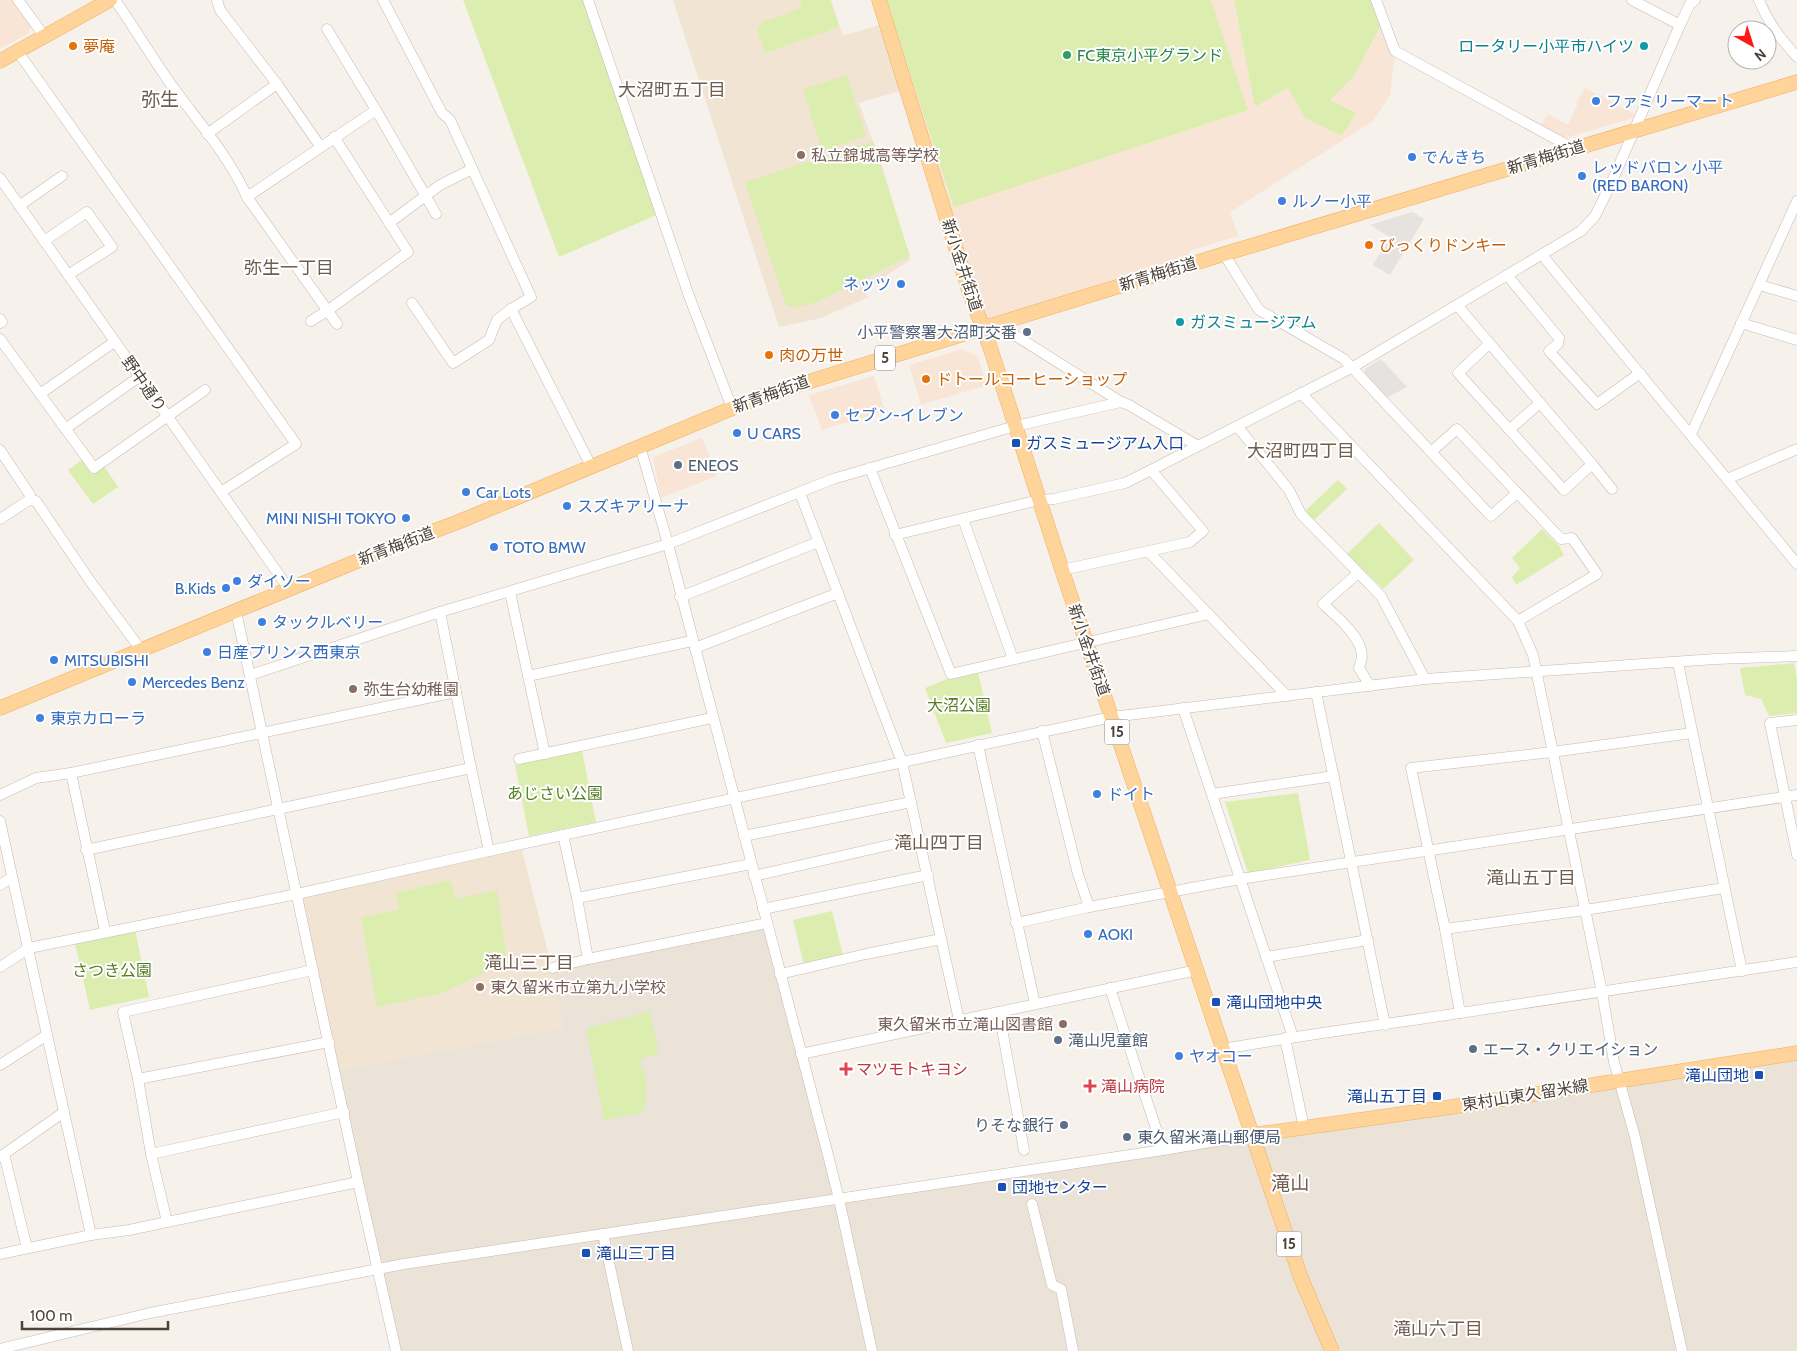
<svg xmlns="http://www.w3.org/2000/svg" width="1797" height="1351" font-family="Cabin,'Noto Sans JP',sans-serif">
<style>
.residential{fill:#ebe2d8}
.commercial{fill:#f9e5d5}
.education{fill:#f1e4d3}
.green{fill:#dbeeb0}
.parking{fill:#e5e2df}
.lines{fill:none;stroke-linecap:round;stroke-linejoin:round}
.minor-casing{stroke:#c6baaf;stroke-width:11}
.major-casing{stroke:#efaf60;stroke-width:15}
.minor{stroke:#fff;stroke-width:10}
.major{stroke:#ffd49b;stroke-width:14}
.food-dot{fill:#e8710a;stroke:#fff;stroke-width:2}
.culture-dot{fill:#0f9aa8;stroke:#fff;stroke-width:2}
.leisure-dot{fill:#2e9e5b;stroke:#fff;stroke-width:2}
.shop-dot{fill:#3f7fe0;stroke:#fff;stroke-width:2}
.education-dot{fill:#8d6e63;stroke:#fff;stroke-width:2}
.service-dot{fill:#5c6f8a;stroke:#fff;stroke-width:2}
.transit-dot{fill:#1a4fb4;stroke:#fff;stroke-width:2}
.health-dot{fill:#e0444e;stroke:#fff;stroke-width:2}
.labels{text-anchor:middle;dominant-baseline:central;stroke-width:4;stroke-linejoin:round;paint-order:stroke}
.shield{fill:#fff;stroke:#827a73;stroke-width:1}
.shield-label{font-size:15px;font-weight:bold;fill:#4c4137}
.food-label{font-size:16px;fill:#c56008;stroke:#fff;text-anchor:start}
.culture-label{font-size:16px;fill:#0d838f;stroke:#fff;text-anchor:end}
.leisure-label{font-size:16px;fill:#27864d;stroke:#fff;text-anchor:start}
.shop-label{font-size:16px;fill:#366cbe;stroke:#fff;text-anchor:start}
.education-label{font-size:16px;fill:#785e54;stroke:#fff;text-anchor:start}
.street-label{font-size:16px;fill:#4c4137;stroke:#fff}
.service-label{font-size:16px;fill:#4e5e75;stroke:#fff;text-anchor:start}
.transit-label{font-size:16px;fill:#164399;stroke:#fff;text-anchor:start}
.park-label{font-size:16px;fill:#547e23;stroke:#fff}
.health-label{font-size:16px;fill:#be3a42;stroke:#fff;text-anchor:start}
.neighbourhood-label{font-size:18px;fill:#705d4d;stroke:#fff}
.quarter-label{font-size:19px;fill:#705d4d;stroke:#fff}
</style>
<rect width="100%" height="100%" fill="#f6f1eb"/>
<!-- residential -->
<polygon class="residential" points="767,923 839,1199 1797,1053 1797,1351 396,1351 335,1071 562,1028 552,968"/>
<!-- commercial -->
<g class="commercial">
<polygon points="0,0 13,0 31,26 29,33 0,49"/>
<polygon points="886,0 1247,110 1211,0 1234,0 1255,107 1288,88 1305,118 1329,100 1354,76 1381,25 1395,51 1390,95 1373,121 1230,212 1238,236 1189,251 1192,264 983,328"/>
<polygon points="1585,88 1635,114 1633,118 1565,138 1542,125 1548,114 1565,124 1568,124 1577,106 1577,101"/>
<polygon points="962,349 978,357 987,385 921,405 909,365"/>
<polygon points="874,376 885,411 822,430 809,395"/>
<polygon points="702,438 717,476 661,498 653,457"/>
</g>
<!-- education -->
<g class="education">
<polygon points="673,0 831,0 843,36 886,23 907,89 859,103 883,169 910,260 865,290 868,297 821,318 779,327"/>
<polygon points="522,850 552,968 562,1028 335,1071 297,894"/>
</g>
<!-- green -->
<g class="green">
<polygon points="463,0 586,0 661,213 559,257"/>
<polygon points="800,0 830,0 839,27 765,53 757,29 762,22 802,8"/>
<polygon points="886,0 1211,0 1248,110 954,207"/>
<polygon points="1234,0 1371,0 1381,25 1354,76 1330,100 1356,113 1342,136 1305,118 1288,88 1255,107"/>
<polygon points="847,75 866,136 822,151 803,89"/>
<polygon points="873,141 910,256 819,301 795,308 786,305 745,182"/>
<polygon points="82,460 92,475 104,466 118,487 93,504 68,470"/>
<polygon points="1338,480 1347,489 1313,521 1305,511"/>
<polygon points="1379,523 1414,560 1383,589 1347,554"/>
<polygon points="1542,529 1560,547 1564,555 1516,585 1512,577 1520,568 1512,558"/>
<polygon points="1794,663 1797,679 1797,713 1769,716 1761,699 1745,695 1740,668"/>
<polygon points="978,672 992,733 946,743 925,688 949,678 951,679"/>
<polygon points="582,751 596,822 529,836 515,765"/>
<polygon points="1298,793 1310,860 1248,873 1225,802"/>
<polygon points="450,880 456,899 497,890 507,962 442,993 377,1007 361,918 399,909 396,893"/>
<polygon points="832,911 843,956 804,965 793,920"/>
<polygon points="135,930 149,997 90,1010 75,943"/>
<path d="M650,1012L659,1053L640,1059C646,1076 650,1096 642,1113L604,1120L586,1028Z"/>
</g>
<!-- parking -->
<g class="parking">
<polygon points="1412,212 1424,219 1390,275 1373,265 1390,237 1370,225"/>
<polygon points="1381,359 1407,387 1386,398 1364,375 1365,369"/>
</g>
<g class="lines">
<!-- minor casing -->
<g class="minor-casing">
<g id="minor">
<polyline points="18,0 45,37"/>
<path d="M115,0C134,27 151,56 170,83C196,119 229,156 247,197L337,324"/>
<polyline points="217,0 220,10 277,84 320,146"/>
<polyline points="383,0 442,113 450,120 531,297 511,309 591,466"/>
<polyline points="588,0 689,296 732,408"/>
<polyline points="1376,0 1395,51 1574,149"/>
<polyline points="1632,0 1680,25"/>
<path d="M1759,0C1769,24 1780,38 1797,57"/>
<polyline points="327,29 376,110 436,214"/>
<polyline points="18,52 296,444 221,492"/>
<polyline points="207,134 277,84"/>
<polyline points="0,178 289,589"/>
<polyline points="247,197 376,110"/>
<polyline points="19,206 62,176"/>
<polyline points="389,223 440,185 472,169"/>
<polyline points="44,241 87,212 112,247 68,275"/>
<polyline points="1224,254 1259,310 1344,359 1491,516 1517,493"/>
<polyline points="1542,255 1797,564"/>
<polyline points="1507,275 1559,338 1558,344 1549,351 1597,404 1640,373"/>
<polyline points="1760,285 1797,296"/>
<polyline points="412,303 453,363 489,340 497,320 511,309"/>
<polyline points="1457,305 1592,464 1564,490 1458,373 1489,344"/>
<polyline points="0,319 2,322 0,323"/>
<polyline points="311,321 327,311 408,252 334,137"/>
<polyline points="999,323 1013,334 1121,402 1129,405 1198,446"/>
<polyline points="1741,323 1797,340"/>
<polyline points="0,339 94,468 205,390"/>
<polyline points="1301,393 1518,621 1533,655 1602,992 1614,1062 1635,1137 1682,1351"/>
<polyline points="40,394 114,342"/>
<polyline points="1237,426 1289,490 1301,514 1381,596 1425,679"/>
<polyline points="65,429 139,377"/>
<polyline points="1509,430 1540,403"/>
<polyline points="1691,434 1797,201"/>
<polyline points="640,446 668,544 827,1151 839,1199 872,1351"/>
<polyline points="0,450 30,495 29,500"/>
<polyline points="1432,451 1457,429 1561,539 1572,538 1597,574 1518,621"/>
<polyline points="1592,464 1612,489"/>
<polyline points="870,468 951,674 1209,614"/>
<polyline points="1727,479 1797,449"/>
<polyline points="800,493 902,762 959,1020"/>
<polyline points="0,519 29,500 36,501 90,581 142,651"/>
<polyline points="963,519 1013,659"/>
<polyline points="895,535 1039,500 1054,499 1125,483 1151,470 1353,367 1581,231 1595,216 1610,186 1680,25 1690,4 1695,0"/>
<polyline points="1148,551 1287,696"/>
<polyline points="1062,570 1190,542 1203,531 1151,470"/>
<path d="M1358,573L1323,604C1336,616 1362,637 1362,656C1362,659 1360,664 1359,668L1370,686"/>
<polyline points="510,592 545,754"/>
<polyline points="680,597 818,542"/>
<polyline points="236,611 358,1182 396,1351"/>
<polyline points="440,612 471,768 489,851"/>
<polyline points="695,648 838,593"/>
<polyline points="1678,663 1742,971"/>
<polyline points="250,675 440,612 668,544 833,479 1015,426 1121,402"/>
<polyline points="528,676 692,641"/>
<polyline points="1316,692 1385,1025"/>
<polyline points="1183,708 1293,1037"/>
<polyline points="1797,720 1770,723 1797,855"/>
<polyline points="1042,731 1078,874 1089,907"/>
<polyline points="1692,733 1552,752 1411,768 1445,929 1460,1013 1797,962"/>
<polyline points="978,745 1035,1004"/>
<polyline points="519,759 712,718"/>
<polyline points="71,773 105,931"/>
<polyline points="1212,794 1334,776"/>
<polyline points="0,795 36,778 71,773 456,692"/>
<polyline points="0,821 91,1235"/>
<polyline points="563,835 577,898 588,959"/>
<polyline points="744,836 911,802"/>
<polyline points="86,850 471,768"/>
<polyline points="754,876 920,838"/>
<polyline points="0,885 12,877"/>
<polyline points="577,898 751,864"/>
<polyline points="763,909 928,875"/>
<polyline points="1016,923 1089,907 1240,879 1797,795"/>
<polyline points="1445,929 1585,910 1724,888"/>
<polyline points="1266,957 1368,940"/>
<polyline points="0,967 29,948 297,894 489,851 1112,717 1425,679 1715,659 1797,656"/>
<polyline points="552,968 588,959 767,923"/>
<polyline points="780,974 866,954 941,939"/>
<polyline points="1110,988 1163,1150"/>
<polyline points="999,1012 1024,1150"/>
<polyline points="1285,1038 1304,1128"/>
<path d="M1223,1049C1302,1035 1381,1025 1460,1013"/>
<polyline points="801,1054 1197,970"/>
<polyline points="0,1065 47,1035"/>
<polyline points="138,1079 329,1042"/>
<polyline points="4,1154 27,1248"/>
<polyline points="151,1154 344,1112"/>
<polyline points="0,1157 64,1112"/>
<polyline points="1032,1204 1052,1285 1061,1289 1073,1351"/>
<polyline points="167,1222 151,1154 138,1079 123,1012 313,970"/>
<polyline points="603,1234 628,1351"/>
<polyline points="0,1254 91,1235 129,1230 358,1182"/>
<polyline points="0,1349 150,1313 404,1264 1163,1150 1252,1135"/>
</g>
</g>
<!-- major casing -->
<g class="major-casing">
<g id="major">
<polyline points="879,0 969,291 990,347 1062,570 1223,1049 1301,1278 1332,1351"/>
<polyline points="0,61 110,0"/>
<polyline points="0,708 389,548 458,522 762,396 1224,254 1797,82"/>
<polyline points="1252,1135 1458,1106 1797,1053"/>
</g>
</g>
<!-- minor -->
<use href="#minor" class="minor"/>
<!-- major -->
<use href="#major" class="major"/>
</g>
<!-- markers -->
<g class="food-dot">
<circle cx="73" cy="46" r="5"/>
<circle cx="1369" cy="245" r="5"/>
<circle cx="769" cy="355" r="5"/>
<circle cx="926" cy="379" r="5"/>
</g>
<g class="culture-dot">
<circle cx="1644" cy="46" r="5"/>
<circle cx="1180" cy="322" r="5"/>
</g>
<circle class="leisure-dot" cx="1067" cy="55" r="5"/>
<g class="shop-dot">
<circle cx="1596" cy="101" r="5"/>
<circle cx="1412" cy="157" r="5"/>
<circle cx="1582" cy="176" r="5"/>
<circle cx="1282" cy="201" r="5"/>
<circle cx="901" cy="284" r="5"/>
<circle cx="835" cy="415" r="5"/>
<circle cx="737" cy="433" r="5"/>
<circle cx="466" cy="492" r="5"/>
<circle cx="567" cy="506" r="5"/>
<circle cx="406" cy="518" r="5"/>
<circle cx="494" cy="547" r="5"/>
<circle cx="237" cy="581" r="5"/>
<circle cx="226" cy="588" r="5"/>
<circle cx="262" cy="622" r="5"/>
<circle cx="207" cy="652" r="5"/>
<circle cx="54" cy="660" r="5"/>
<circle cx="132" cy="682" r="5"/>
<circle cx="40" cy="718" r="5"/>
<circle cx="1097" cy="794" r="5"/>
<circle cx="1088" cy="934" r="5"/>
<circle cx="1179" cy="1056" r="5"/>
</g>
<g class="education-dot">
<circle cx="801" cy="155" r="5"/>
<circle cx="353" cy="689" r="5"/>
<circle cx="480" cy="987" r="5"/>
<circle cx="1063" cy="1024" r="5"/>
</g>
<g class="service-dot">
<circle cx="1027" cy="332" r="5"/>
<circle cx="678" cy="465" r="5"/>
<circle cx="1058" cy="1040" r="5"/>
<circle cx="1473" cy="1049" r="5"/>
<circle cx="1064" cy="1125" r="5"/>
<circle cx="1127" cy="1137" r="5"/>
</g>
<g class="transit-dot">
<rect x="1011" y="438" width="10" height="10" rx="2.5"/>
<rect x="1211" y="997" width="10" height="10" rx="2.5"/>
<rect x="1754" y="1070" width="10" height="10" rx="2.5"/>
<rect x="1432" y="1091" width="10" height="10" rx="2.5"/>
<rect x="997" y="1182" width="10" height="10" rx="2.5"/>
<rect x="581" y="1248" width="10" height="10" rx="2.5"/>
</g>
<g class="health-dot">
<path d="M843.5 1061.5h5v5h5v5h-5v5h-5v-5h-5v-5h5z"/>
<path d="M1087.5 1078.5h5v5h5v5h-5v5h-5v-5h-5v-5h5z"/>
</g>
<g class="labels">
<!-- shield labels -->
<g class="shield">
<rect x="875" y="345.5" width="20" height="25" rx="4"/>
<rect x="1104.5" y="719.5" width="25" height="25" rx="4"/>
<rect x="1276.5" y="1231.5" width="25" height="25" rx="4"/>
</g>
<g class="shield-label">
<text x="885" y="358">5</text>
<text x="1117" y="732">15</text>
<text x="1289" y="1244">15</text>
</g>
<!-- food labels -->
<g class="food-label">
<text x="83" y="46">夢庵</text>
<text x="1379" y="245">びっくりドンキー</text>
<text x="779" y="355">肉の万世</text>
<text x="936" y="379">ドトールコーヒーショップ</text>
</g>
<!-- culture labels -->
<g class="culture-label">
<text x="1634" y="46">ロータリー小平市ハイツ</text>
<text x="1190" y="322" text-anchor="start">ガスミュージアム</text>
</g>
<!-- leisure labels -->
<g class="leisure-label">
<text x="1077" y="55">FC東京小平グランド</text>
</g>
<!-- shop labels -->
<g class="shop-label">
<text x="1606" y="101">ファミリーマート</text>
<text x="1422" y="157">でんきち</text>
<text x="1592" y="167">レッドバロン 小平<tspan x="1592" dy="18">(RED BARON)</tspan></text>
<text x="1292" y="201">ルノー小平</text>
<text x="891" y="284" text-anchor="end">ネッツ</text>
<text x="845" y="415">セブン-イレブン</text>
<text x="747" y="433">U CARS</text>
<text x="476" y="492">Car Lots</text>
<text x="577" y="506">スズキアリーナ</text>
<text x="396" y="518" text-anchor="end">MINI NISHI TOKYO</text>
<text x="504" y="547">TOTO BMW</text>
<text x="247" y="581">ダイソー</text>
<text x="216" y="588" text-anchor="end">B.Kids</text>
<text x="272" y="622">タックルベリー</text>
<text x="217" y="652">日産プリンス西東京</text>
<text x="64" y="660">MITSUBISHI</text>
<text x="142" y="682">Mercedes Benz</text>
<text x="50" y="718">東京カローラ</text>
<text x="1107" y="794">ドイト</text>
<text x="1098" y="934">AOKI</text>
<text x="1189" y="1056">ヤオコー</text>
</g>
<!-- education labels -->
<g class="education-label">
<text x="811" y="155">私立錦城高等学校</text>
<text x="363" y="689">弥生台幼稚園</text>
<text x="490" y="987">東久留米市立第九小学校</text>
<text x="1053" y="1024" text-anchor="end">東久留米市立滝山図書館</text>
</g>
<!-- street labels -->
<g class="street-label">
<text transform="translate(1546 157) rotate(-17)">新青梅街道</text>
<text transform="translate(962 265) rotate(72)">新小金井街道</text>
<text transform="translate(1158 274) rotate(-17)">新青梅街道</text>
<text transform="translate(144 384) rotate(55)">野中通り</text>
<text transform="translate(771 394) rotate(-20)">新青梅街道</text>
<text transform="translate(396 546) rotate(-21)">新青梅街道</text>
<text transform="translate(1089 650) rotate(71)">新小金井街道</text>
<text transform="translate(1525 1095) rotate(-9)">東村山東久留米線</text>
</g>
<!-- service labels -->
<g class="service-label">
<text x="1017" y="332" text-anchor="end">小平警察署大沼町交番</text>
<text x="688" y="465">ENEOS</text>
<text x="1068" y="1040">滝山児童館</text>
<text x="1483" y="1049">エース・クリエイション</text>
<text x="1054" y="1125" text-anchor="end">りそな銀行</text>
<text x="1137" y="1137">東久留米滝山郵便局</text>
</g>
<!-- transit labels -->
<g class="transit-label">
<text x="1026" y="443">ガスミュージアム入口</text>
<text x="1226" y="1002">滝山団地中央</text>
<text x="1749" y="1075" text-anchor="end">滝山団地</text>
<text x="1427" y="1096" text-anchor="end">滝山五丁目</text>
<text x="1012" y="1187">団地センター</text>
<text x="596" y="1253">滝山三丁目</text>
</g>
<!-- park labels -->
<g class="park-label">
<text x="959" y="705">大沼公園</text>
<text x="555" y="793">あじさい公園</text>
<text x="112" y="970">さつき公園</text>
</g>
<!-- health labels -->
<g class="health-label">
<text x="856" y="1069">マツモトキヨシ</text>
<text x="1101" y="1086">滝山病院</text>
</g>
<!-- neighbourhood labels -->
<g class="neighbourhood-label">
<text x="672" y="90">大沼町五丁目</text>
<text x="289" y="268">弥生一丁目</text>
<text x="1301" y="451">大沼町四丁目</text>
<text x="939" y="843">滝山四丁目</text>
<text x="1531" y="878">滝山五丁目</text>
<text x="529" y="963">滝山三丁目</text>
<text x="1438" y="1329">滝山六丁目</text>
</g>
<!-- quarter labels -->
<g class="quarter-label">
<text x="160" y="99">弥生</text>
<text x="1290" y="1183">滝山</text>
</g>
</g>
<!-- north arrow -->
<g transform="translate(1752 45) rotate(141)"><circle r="24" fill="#ffffff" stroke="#b7b3af"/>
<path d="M0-4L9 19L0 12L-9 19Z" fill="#ff1a19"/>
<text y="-8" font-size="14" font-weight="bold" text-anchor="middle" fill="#4c4137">N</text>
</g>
<!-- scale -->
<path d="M22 1321v8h146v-8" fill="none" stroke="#4c4137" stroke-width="2.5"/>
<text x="30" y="1321" font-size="15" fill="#4c4137" stroke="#ffffff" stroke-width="4" paint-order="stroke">100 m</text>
</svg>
